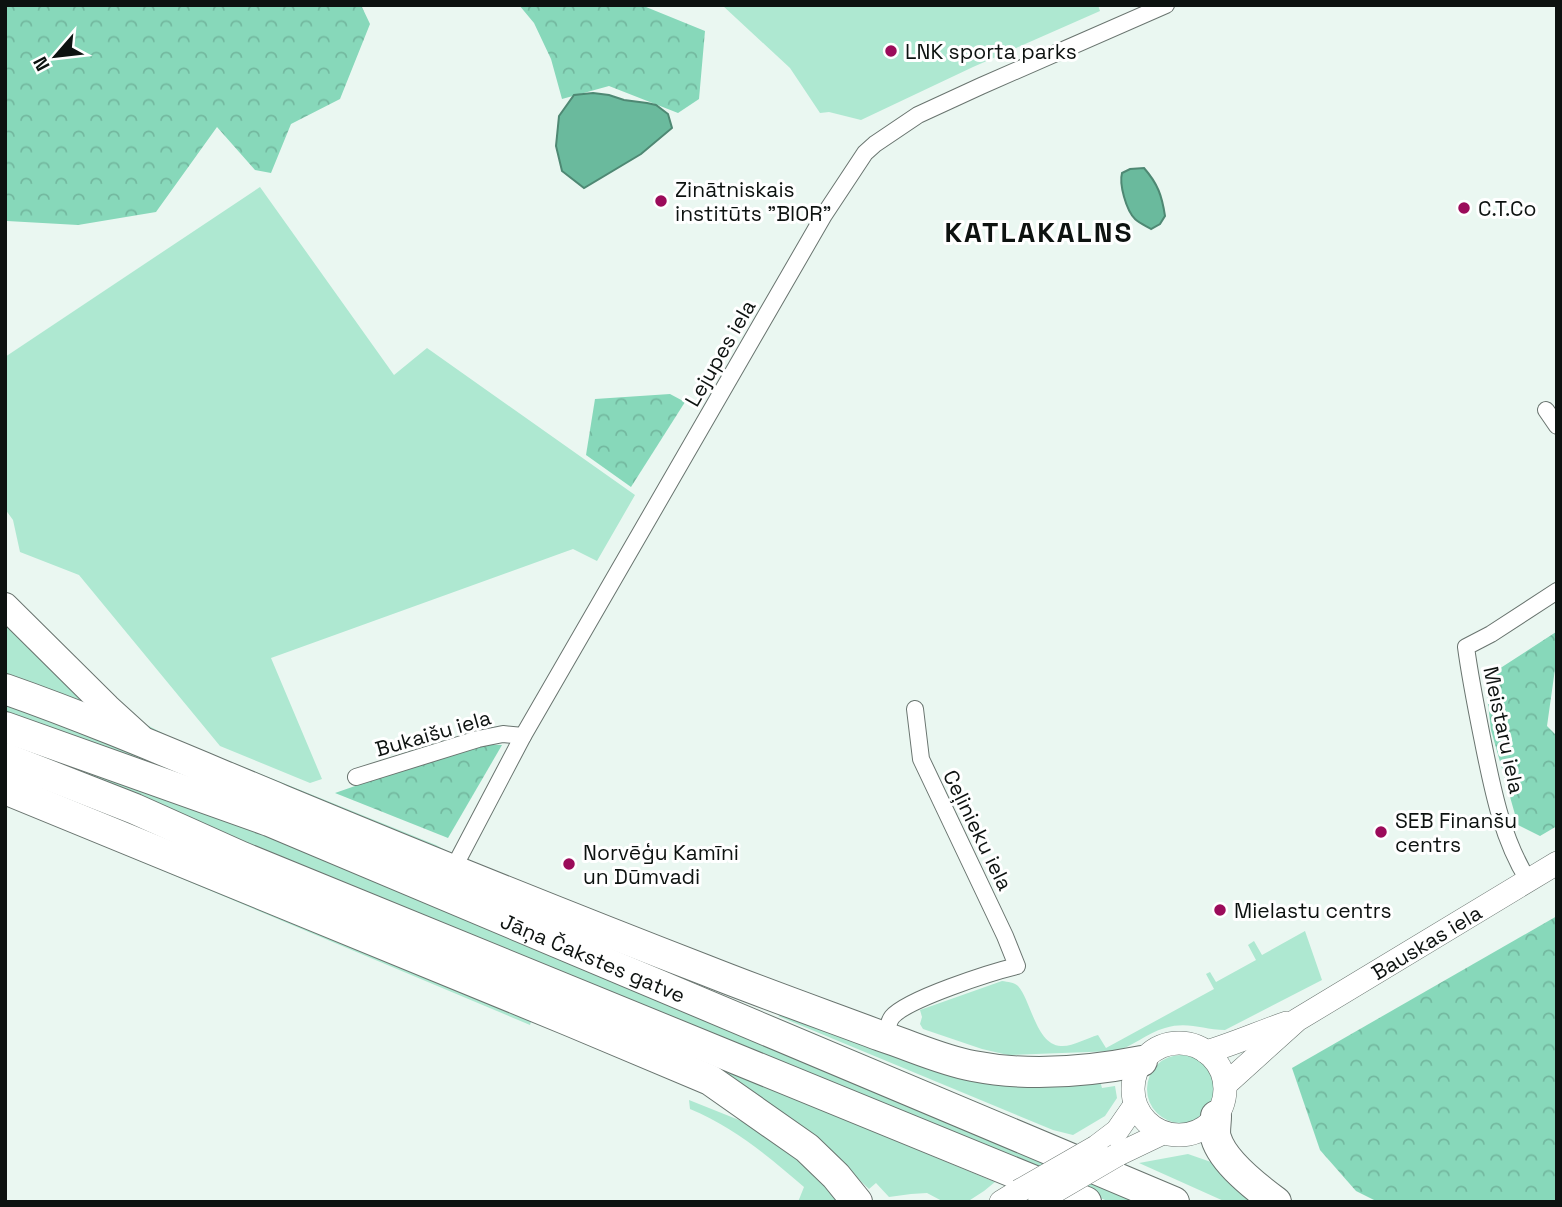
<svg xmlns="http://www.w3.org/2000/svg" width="1562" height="1207" font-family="'Space Grotesk',sans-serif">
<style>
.green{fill:#aee8d1}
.forest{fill:url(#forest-crowns)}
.water{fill:#6aba9d;stroke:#4e8873;stroke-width:2}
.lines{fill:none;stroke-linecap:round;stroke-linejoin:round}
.street-casing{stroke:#69746f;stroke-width:18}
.secondary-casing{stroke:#69746f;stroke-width:24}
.primary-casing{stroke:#69746f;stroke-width:28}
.highway-casing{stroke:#69746f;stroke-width:32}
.street{stroke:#fff;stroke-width:16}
.secondary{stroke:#fff;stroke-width:23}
.primary{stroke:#fff;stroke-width:26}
.highway{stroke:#fff;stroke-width:30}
.secondary-bridge-casing{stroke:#69746f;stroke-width:24;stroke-linecap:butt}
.secondary-bridge{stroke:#fff;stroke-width:23}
.poi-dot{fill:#9b0b5a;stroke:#fff;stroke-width:2.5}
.labels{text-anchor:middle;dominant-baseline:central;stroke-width:6;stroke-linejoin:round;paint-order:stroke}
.poi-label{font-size:21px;fill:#0d1210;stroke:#fff;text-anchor:start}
.street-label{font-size:21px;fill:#0d1210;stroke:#fff}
.district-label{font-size:28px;font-weight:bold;letter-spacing:2px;fill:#0d1210;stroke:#fff}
</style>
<defs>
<pattern id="forest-crowns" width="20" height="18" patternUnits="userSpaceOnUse" patternTransform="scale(1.75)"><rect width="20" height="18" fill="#87d8ba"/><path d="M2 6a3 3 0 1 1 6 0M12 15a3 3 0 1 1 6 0" fill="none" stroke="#73b89f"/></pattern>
</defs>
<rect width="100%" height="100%" fill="#eaf7f1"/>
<!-- green -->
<g class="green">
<polygon points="722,5 1098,5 1100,11 973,67 861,120 829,112 820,113 790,68"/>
<polygon points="260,187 394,375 427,348 635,495 597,561 573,549 271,658 322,779 310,783 220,746 79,575 20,552 13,520 5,509 5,357"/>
<polygon points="5,617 99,710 5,679"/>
<polygon points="5,699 214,782 211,790 5,716"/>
<polygon points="145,724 172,738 436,845 445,850 439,851 144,727"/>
<polygon points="5,738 223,818 1156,1202 1110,1202 5,747"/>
<polygon points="5,769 512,982 995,1182 984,1191 967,1202 944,1202 927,1193 911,1194 889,1197 876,1183 869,1189 825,1147 5,779"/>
<polygon points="117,845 532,1019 530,1025 104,846"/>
<path d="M1305,931L1322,980L1225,1030C1203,1030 1188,1021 1165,1028C1146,1033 1133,1047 1115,1051L1008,1055L982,1049L923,1029L920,1024L922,1017L920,1010L1002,981C1008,982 1014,982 1018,986C1031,1000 1036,1045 1061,1046C1072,1047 1087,1038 1098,1035L1106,1048L1214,989L1206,974L1210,972L1216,982L1256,960L1248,945L1254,941L1262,955Z"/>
<polygon points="782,1014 1100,1081 1102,1088 1115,1086 1117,1098 1105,1116 1073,1135 1053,1130 778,1016"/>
<circle cx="1181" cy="1089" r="34"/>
<path d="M689,1100L744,1122L781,1147L808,1169L833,1190L838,1202H798L804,1187C768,1156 735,1128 690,1109Z"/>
<polygon points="1188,1154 1211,1162 1214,1166 1220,1163 1261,1202 1226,1202 1139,1163"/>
</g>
<!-- forest -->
<g class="forest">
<polygon points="5,5 361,5 370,24 340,99 291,124 271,173 255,170 217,127 156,212 78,225 7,221 5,223"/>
<polygon points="519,5 645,5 646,7 705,31 699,99 678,113 609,86 562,99 551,59 534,23"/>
<polygon points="670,394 685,402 631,487 586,455 595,399"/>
<polygon points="1556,632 1556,662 1547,726 1557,736 1557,826 1540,836 1518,825 1491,730 1485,678"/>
<polygon points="476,744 502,745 448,838 335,793"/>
<polygon points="1557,916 1557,1202 1378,1202 1356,1191 1320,1150 1292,1068"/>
</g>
<!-- water -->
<g class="water">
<polygon points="593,93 609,95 624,100 647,103 656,105 668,114 672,128 641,154 584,188 562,171 556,146 559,116 574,95"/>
<path d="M1144,168C1158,184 1162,196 1165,216L1160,224L1151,229C1146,226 1139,223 1135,219C1126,210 1119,184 1122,173L1130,169Z"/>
</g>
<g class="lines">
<!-- street casing -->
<g class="street-casing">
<g id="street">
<polyline points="1546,410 1557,426"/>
<polyline points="356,777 478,739 503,734 523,736"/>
<polyline points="452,871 523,736 824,215 865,153 875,144 918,115 981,86 1166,5"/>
<path d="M1528,880C1501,837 1492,786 1482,737C1476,707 1470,677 1466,647L1491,634L1557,591"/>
<path d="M886,1037C887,1031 888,1022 892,1017C907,999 992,972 1017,966L1005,936L921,759L915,709"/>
</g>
</g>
<!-- secondary casing -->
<g class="secondary-casing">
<g id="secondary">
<circle cx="1179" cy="1089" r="46"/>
<path d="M1206,1052C1234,1044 1260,1032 1287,1023"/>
<path id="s1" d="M1225,1085L1297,1020L1557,863"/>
<polyline points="1096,1147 1117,1131 1135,1105"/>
<polyline points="1117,1155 1163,1133"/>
<polyline points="1001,1202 1019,1191"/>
</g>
</g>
<!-- primary casing -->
<g class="primary-casing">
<polyline id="primary" points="5,606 107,707 140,737"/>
</g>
<!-- highway casing -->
<g class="highway-casing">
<g id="highway">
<path d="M5,689C99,722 190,762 282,800C422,858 563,915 705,970C763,993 822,1014 881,1036C912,1046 941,1060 973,1066C1029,1077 1087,1072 1142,1061"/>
<path id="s2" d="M5,727L269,821L1174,1202"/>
<polyline points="5,758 135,809 242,857 1086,1202"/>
<polyline points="5,789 570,1021 710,1080 807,1148 836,1176 857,1202"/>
<path d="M1216,1116C1216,1123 1214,1132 1216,1138C1223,1162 1257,1188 1276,1202"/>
</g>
</g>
<!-- street -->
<use href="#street" class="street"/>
<!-- secondary -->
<use href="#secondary" class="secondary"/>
<!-- primary -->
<use href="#primary" class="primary"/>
<!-- highway -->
<use href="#highway" class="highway"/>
<!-- secondary-bridge casing -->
<g class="secondary-bridge-casing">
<g id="secondary-bridge">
<polyline points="1019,1191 1096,1147"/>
<polyline points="1040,1200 1117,1155"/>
</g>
</g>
<!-- secondary-bridge -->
<use href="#secondary-bridge" class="secondary-bridge"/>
</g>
<!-- markers -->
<g class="poi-dot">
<circle cx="891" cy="51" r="7"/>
<circle cx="661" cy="201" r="7"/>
<circle cx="1464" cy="208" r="7"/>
<circle cx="1381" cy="832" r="7"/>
<circle cx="569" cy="864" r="7"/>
<circle cx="1220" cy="910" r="7"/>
</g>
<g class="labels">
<!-- poi labels -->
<g class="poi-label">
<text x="905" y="51">LNK sporta parks</text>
<text x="675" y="189">Zinātniskais<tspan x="675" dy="24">institūts "BIOR"</tspan></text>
<text x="1478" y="208">C.T.Co</text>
<text x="1395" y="820">SEB Finanšu<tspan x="1395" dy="24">centrs</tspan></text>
<text x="583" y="852">Norvēģu Kamīni<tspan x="583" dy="24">un Dūmvadi</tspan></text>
<text x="1234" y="910">Mielastu centrs</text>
</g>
<!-- street labels -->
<g class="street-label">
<text transform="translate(720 353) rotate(-60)">Lejupes iela</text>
<text transform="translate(1504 730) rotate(78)">Meistaru iela</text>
<text transform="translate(433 733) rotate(-16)">Bukaišu iela</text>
<text transform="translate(978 830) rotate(64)">Ceļinieku iela</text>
<text stroke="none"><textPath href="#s1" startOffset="248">Bauskas iela</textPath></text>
<text stroke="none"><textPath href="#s2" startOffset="632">Jāņa Čakstes gatve</textPath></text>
</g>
<!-- district labels -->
<g class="district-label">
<text x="1039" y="232">KATLAKALNS</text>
</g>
</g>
<!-- border -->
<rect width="1562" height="1207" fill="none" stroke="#0d1210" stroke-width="14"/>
<!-- north arrow -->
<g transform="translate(56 56) rotate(242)" stroke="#ffffff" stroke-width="5" paint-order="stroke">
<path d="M0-5L12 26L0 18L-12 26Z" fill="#0d1210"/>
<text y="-10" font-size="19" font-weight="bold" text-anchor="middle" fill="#0d1210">N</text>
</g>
</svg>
